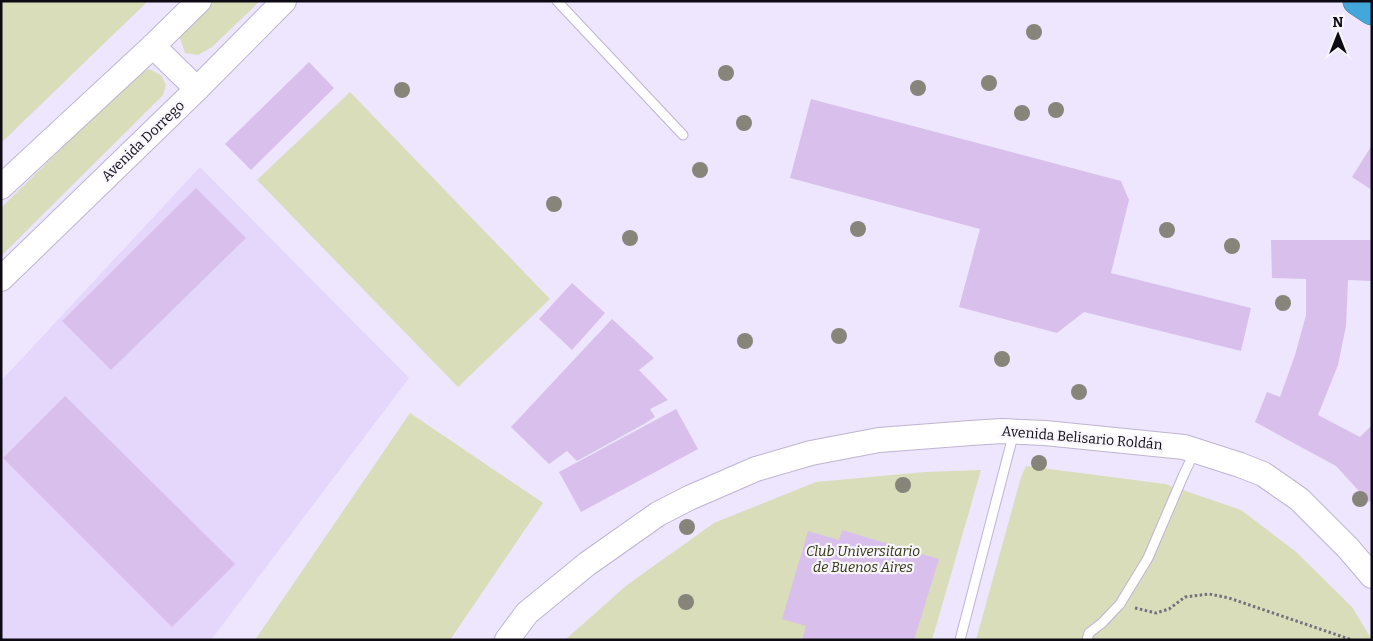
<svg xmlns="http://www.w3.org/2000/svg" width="1373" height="641" font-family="Bitter,serif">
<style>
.built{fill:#e5d7fc}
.green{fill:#d9ddb9}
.building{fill:#d9c0ec}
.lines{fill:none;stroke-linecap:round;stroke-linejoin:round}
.lane-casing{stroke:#bfb4d1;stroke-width:11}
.secondary-casing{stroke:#bfb4d1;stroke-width:26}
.highway-casing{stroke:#317095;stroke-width:29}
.path{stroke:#756f7f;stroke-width:3;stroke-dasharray:2.5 2.5;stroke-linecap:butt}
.lane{stroke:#fff;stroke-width:9}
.secondary{stroke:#fff;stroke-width:24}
.highway{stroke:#44a7db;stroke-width:28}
.tree{fill:#87847a}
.labels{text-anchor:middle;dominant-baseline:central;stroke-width:4.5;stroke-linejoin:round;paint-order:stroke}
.street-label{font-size:14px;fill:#0e0a14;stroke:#f8f6fc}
.park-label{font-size:14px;font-style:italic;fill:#32350e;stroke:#f8f6fc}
</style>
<rect width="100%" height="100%" fill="#eee5fe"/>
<!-- built -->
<polygon class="built" points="200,167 409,378 211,640 2,640 1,381"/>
<!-- green -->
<g class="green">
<polygon points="1,1 148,1 1,143"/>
<polygon points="210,1 260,1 212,47 198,55 185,53 180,38 186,25"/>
<polygon points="149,69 161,75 166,85 163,95 1,256 1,208 136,75"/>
<polygon points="350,92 550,299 458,387 257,180"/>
<polygon points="410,413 543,503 450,640 255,640"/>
<polygon points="1026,466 1165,484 1241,510 1295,551 1352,607 1372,640 976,640 1021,477"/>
<polygon points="981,470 932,640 565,640 627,585 714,523 816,482 925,472"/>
</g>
<!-- building -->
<g class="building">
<polygon points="309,62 334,88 251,170 225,144"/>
<polygon points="811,99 1121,181 1129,200 1111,273 1251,308 1241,351 1084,312 1057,333 959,307 980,229 790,178"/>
<polygon points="1372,145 1372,190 1352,177"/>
<polygon points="196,188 246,238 111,370 62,321"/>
<polygon points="1271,240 1372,240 1372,281 1348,280 1346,326 1338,365 1318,415 1360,437 1372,425 1372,500 1369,502 1336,466 1255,422 1267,392 1280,397 1295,355 1306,315 1306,279 1272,278"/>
<polygon points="572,283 605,313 572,350 539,319"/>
<polygon points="612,319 654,358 639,370 668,400 650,409 655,417 644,424 577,461 567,451 549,464 511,427"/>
<polygon points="65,396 235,564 172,627 3,458"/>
<polygon points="676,409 698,449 581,512 559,472"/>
<polygon points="842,530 939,559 914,640 802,640 806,626 782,619 808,531 839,540"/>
</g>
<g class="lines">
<!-- lane casing -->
<g class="lane-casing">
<g id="lane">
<polyline points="557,1 683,135"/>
<polyline points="960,640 1014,432"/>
<polyline points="1087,640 1089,633 1102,623 1120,604 1148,558 1184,474 1195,451"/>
</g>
</g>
<!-- secondary casing -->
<g class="secondary-casing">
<g id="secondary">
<polyline points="153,46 197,89"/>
<polyline points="1,187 153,46 199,1"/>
<polyline points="1,279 197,89 284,1"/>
<polyline points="507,640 527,613 587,564 658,514 689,498 756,469 811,453 879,440 971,433 1002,431 1045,433 1184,447 1240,465 1263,474 1299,499 1348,548 1372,576"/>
</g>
</g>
<!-- highway casing -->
<g class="highway-casing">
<polyline id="highway" points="1357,1 1372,11"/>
</g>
<!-- path -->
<polyline class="path" points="1135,608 1156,613 1169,609 1185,597 1209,594 1229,598 1352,640"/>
<!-- lane -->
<use href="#lane" class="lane"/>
<!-- secondary -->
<use href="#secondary" class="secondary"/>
<!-- highway -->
<use href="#highway" class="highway"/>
</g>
<!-- trees -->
<g class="tree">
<circle cx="1034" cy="32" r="8"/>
<circle cx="726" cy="73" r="8"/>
<circle cx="989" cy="83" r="8"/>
<circle cx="918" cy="88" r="8"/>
<circle cx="402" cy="90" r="8"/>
<circle cx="1056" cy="110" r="8"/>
<circle cx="1022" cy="113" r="8"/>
<circle cx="744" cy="123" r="8"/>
<circle cx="700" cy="170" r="8"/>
<circle cx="554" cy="204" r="8"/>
<circle cx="858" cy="229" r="8"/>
<circle cx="1167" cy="230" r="8"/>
<circle cx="630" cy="238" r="8"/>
<circle cx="1232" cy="246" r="8"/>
<circle cx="1283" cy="303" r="8"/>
<circle cx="839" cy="336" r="8"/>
<circle cx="745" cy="341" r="8"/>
<circle cx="1002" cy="359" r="8"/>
<circle cx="1079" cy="392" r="8"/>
<circle cx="1039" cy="463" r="8"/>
<circle cx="903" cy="485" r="8"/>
<circle cx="1360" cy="499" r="8"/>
<circle cx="687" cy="527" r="8"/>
<circle cx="686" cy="602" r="8"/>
</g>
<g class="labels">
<!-- street labels -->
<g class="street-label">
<text transform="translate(143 141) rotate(-44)">Avenida Dorrego</text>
<text transform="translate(1082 438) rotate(5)">Avenida Belisario Roldán</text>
</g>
<!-- park labels -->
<g class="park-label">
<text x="863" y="551">Club Universitario<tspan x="863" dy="16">de Buenos Aires</tspan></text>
</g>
</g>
<!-- border -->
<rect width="1373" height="641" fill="none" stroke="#0e0a14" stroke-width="5"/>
<!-- north arrow -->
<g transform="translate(1338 35)" stroke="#f8f6fc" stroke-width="4" paint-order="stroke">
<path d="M0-4L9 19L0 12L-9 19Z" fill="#0e0a14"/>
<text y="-8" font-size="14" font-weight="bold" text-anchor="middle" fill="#0e0a14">N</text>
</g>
</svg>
